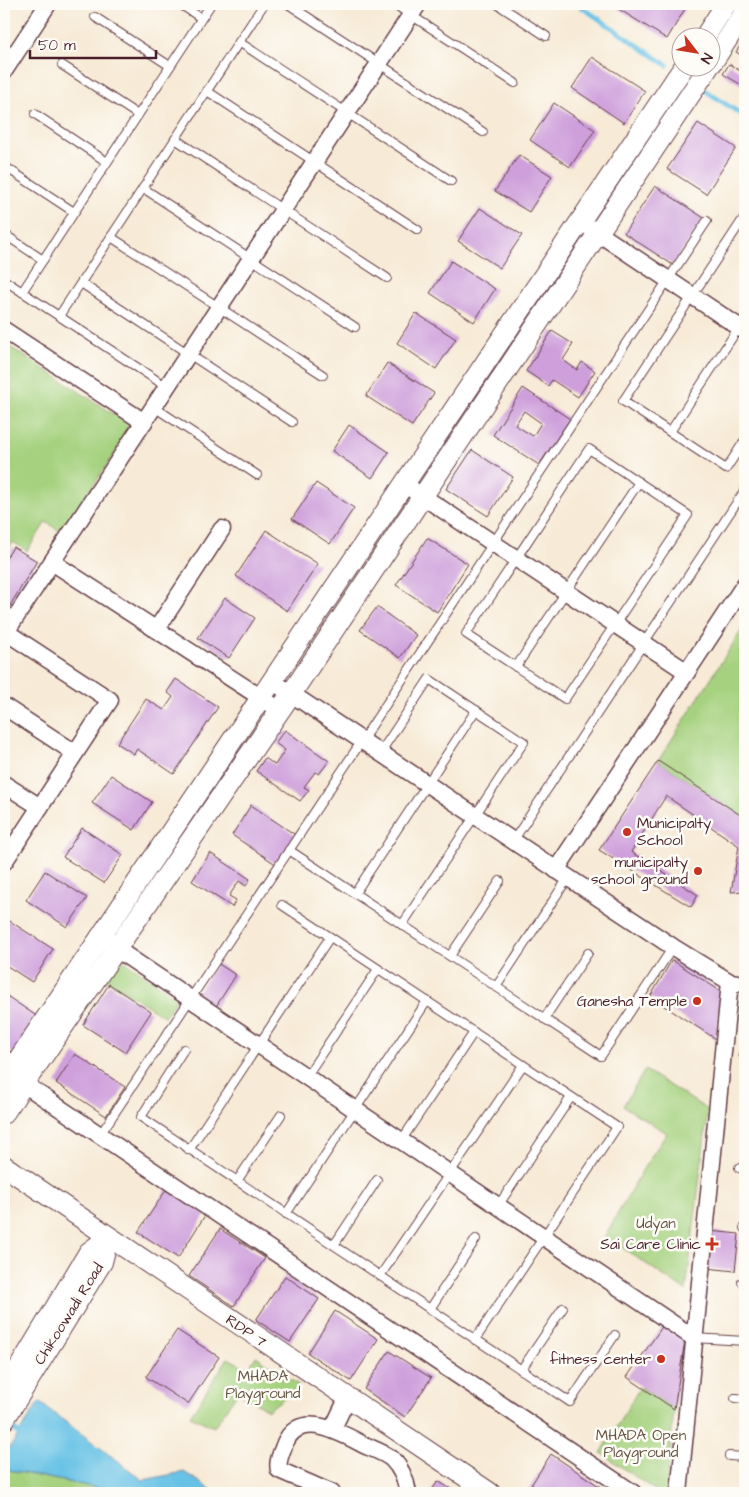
<svg xmlns="http://www.w3.org/2000/svg" width="749" height="1497" font-family="'Architects Daughter',sans-serif">
<style>
.green{fill:#a6d27f;stroke:#787855}
.water{fill:#68c2e6;stroke:#597088}
.lines{fill:none;stroke-linecap:round;stroke-linejoin:round}
.stream{stroke:#68c2e6;stroke-width:5}
.building{fill:#ce9fdb;fill-rule:evenodd}
.service-casing{stroke:#643d45;stroke-width:10}
.minor-casing{stroke:#643d45;stroke-width:19}
.tertiary-casing{stroke:#643d45;stroke-width:22}
.service{stroke:#fff;stroke-width:8}
.minor{stroke:#fff;stroke-width:16}
.tertiary{stroke:#fff;stroke-width:20}
.poi-dot{fill:#c8321e;stroke:#fdfcf7;stroke-width:2}
.labels{text-anchor:middle;dominant-baseline:central;stroke-width:5;stroke-linejoin:round;paint-order:stroke}
.poi-label{font-size:15px;fill:#4a1f2b;stroke:#fdfcf7;text-anchor:end}
.park-label{font-size:15px;fill:#654;stroke:#fdfcf7}
.street-label{font-size:15px;fill:#4a1f2b;stroke:#fdfcf7}
</style>
<rect width="100%" height="100%" fill="#fdfcf7"/>
<filter id="ink" filterUnits="userSpaceOnUse"><feTurbulence type="fractalNoise" baseFrequency=".02" numOctaves="2"/><feDisplacementMap in="SourceGraphic" scale="10" xChannelSelector="R" yChannelSelector="G"/><feConvolveMatrix kernelMatrix="1 2 1 2 8 2 1 2 1" color-interpolation-filters="sRGB"/></filter>
<filter id="wash" filterUnits="userSpaceOnUse"><feTurbulence type="fractalNoise" baseFrequency=".0096" numOctaves="4" result="noise"/><feDisplacementMap in="SourceGraphic" scale="20" xChannelSelector="R" yChannelSelector="G"/><feGaussianBlur stdDeviation="1.12" result="paint"/><feColorMatrix in="noise" values="0 0 0 0 0 0 0 0 0 0 0 0 0 0 0 0 0 1.4 0 .05"/><feComposite in="paint" operator="in"/></filter>
<g filter="url(#wash)">
<rect width="100%" height="100%" fill="#f7ead6"/>
<!-- green -->
<g class="green">
<polygon points="4,343 132,426 63,533 46,522 27,551 13,542 4,556"/>
<polygon points="745,625 745,818 658,761"/>
<polygon points="102,946 177,997 165,1017 87,967"/>
<polygon points="645,1070 708,1110 686,1291 605,1236 643,1169 667,1133 623,1106"/>
<polygon points="256,1356 300,1386 268,1410 238,1392 214,1427 190,1416 228,1358 248,1369"/>
<polygon points="640,1387 674,1409 666,1493 659,1493 601,1453"/>
<polygon points="4,1469 102,1489 109,1493 4,1493"/>
</g>
<!-- water -->
<polygon class="water" points="39,1402 143,1480 184,1472 216,1493 109,1493 102,1489 4,1469 4,1457"/>
<g class="lines">
<!-- stream -->
<g class="stream">
<polyline points="577,4 667,65"/>
<polyline points="700,87 745,117"/>
<polyline points="6,1425 24,1436"/>
</g>
</g>
<g id="blocks">
<!-- building -->
<g class="building">
<polygon points="619,4 688,4 667,39 617,8"/>
<polygon points="742,43 745,45 745,57 736,52"/>
<polygon points="592,57 645,91 624,123 572,88"/>
<polygon points="729,64 745,74 745,87 723,74"/>
<polygon points="554,103 595,130 570,167 530,140"/>
<polygon points="698,123 736,148 706,194 667,169"/>
<polygon points="519,155 552,176 529,212 495,191"/>
<polygon points="655,186 704,218 673,265 624,233"/>
<polygon points="480,208 522,235 500,268 458,241"/>
<polygon points="451,261 495,289 474,322 430,293"/>
<polygon points="416,313 456,339 436,369 397,343"/>
<polygon points="552,331 573,344 563,360 577,370 582,362 595,371 578,397 552,380 548,386 526,371"/>
<polygon points="387,363 434,393 412,426 366,396"/>
<path d="M523,388L570,419L539,465L493,435ZM524,411L541,423L533,436L515,425Z"/>
<polygon points="349,425 389,452 372,478 332,451"/>
<polygon points="472,450 513,477 488,516 446,489"/>
<polygon points="316,483 354,508 330,544 292,519"/>
<polygon points="266,530 318,564 287,611 236,576"/>
<polygon points="427,538 468,564 437,612 396,585"/>
<polygon points="13,547 37,561 9,607 4,604 4,562"/>
<polygon points="225,598 255,618 229,658 198,638"/>
<polygon points="377,607 416,635 400,658 360,630"/>
<polygon points="176,679 218,707 174,774 137,749 134,754 117,743 146,699 164,710 173,697 167,692"/>
<polygon points="285,730 329,761 319,774 315,772 304,787 309,790 300,801 256,771 265,758 275,765 285,750 275,743"/>
<polygon points="658,761 745,818 745,891 731,892 739,846 666,796 631,852 698,895 691,907 599,850"/>
<polygon points="111,775 152,802 134,830 92,803"/>
<polygon points="251,805 297,836 277,865 232,835"/>
<polygon points="82,828 123,855 104,883 63,857"/>
<polygon points="210,853 250,879 246,886 239,881 229,896 236,900 232,907 192,881"/>
<polygon points="45,871 87,898 67,927 26,900"/>
<polygon points="5,918 53,949 32,982 4,964"/>
<polygon points="672,960 722,992 716,1039 650,997"/>
<polygon points="217,963 236,975 215,1008 195,995"/>
<polygon points="109,984 151,1012 125,1052 83,1025"/>
<polygon points="4,994 38,1017 14,1054 4,1047"/>
<polygon points="75,1054 125,1087 106,1116 56,1083"/>
<polygon points="170,1184 209,1209 178,1258 138,1232"/>
<polygon points="220,1229 265,1258 234,1306 189,1276"/>
<polygon points="710,1231 739,1234 735,1271 706,1268"/>
<polygon points="285,1276 319,1299 290,1342 256,1320"/>
<polygon points="335,1311 378,1339 351,1381 308,1353"/>
<polygon points="664,1324 685,1340 674,1409 627,1377"/>
<polygon points="177,1330 219,1357 188,1404 146,1377"/>
<polygon points="389,1351 431,1378 405,1417 364,1389"/>
<polygon points="551,1454 605,1490 603,1493 526,1493"/>
<polygon points="438,1481 457,1493 430,1493"/>
</g>
</g>
</g>
<g filter="url(#ink)">
<use href="#blocks" fill-opacity="0" stroke="#643d45" stroke-width="1"/>
<g class="lines">
<!-- service casing -->
<g class="service-casing">
<g id="service">
<polyline points="180,4 201,18"/>
<polyline points="288,4 483,132"/>
<polyline points="394,4 515,83"/>
<polyline points="497,4 546,36"/>
<polyline points="95,17 170,66"/>
<polyline points="239,42 451,181"/>
<polyline points="62,65 138,115"/>
<polyline points="207,91 418,230"/>
<polyline points="35,114 107,162"/>
<polyline points="175,139 387,278"/>
<polyline points="4,166 74,212"/>
<polyline points="143,188 355,327"/>
<polyline points="745,216 623,401 726,469 745,440"/>
<polyline points="4,234 43,260"/>
<polyline points="111,237 323,375"/>
<polyline points="4,280 167,387"/>
<polyline points="81,283 292,422"/>
<polyline points="22,292 211,4"/>
<polyline points="59,316 264,4"/>
<polyline points="154,407 257,475"/>
<polyline points="670,432 745,318"/>
<polygon points="589,449 688,515 565,699 466,634"/>
<polyline points="516,667 639,482"/>
<polyline points="380,753 429,679 524,742 402,925"/>
<polyline points="513,841 745,490"/>
<polyline points="289,850 601,1056 673,947"/>
<polyline points="355,893 476,710"/>
<polyline points="282,905 617,1127 475,1340"/>
<polyline points="450,956 500,881"/>
<polyline points="496,987 568,878"/>
<polyline points="544,1019 588,953"/>
<polyline points="184,1049 141,1117 570,1402 615,1335"/>
<polyline points="743,1054 745,1055"/>
<polyline points="306,1077 378,969"/>
<polyline points="100,1135 707,221"/>
<polyline points="401,1141 474,1032"/>
<polyline points="189,1150 330,937"/>
<polyline points="739,1168 745,1168"/>
<polyline points="237,1181 281,1115"/>
<polyline points="498,1206 571,1097"/>
<polyline points="286,1214 427,1001"/>
<polyline points="744,1228 745,1228"/>
<polyline points="334,1245 377,1180"/>
<polyline points="380,1276 523,1065"/>
<polyline points="742,1282 745,1282"/>
<polyline points="430,1309 476,1239"/>
<polyline points="694,1338 745,1341"/>
<polyline points="521,1370 563,1308"/>
<polyline points="735,1398 745,1399"/>
<polyline points="729,1456 745,1457"/>
</g>
</g>
<!-- minor casing -->
<g class="minor-casing">
<g id="minor">
<polyline points="4,71 48,4"/>
<polyline points="580,221 745,331"/>
<polyline points="4,330 144,422"/>
<polyline points="404,484 687,672"/>
<polyline points="52,562 280,710"/>
<polyline points="156,630 222,529"/>
<polyline points="4,635 418,4"/>
<polyline points="272,681 673,947 730,982 745,984"/>
<polyline points="5,707 75,753"/>
<polyline points="4,784 40,807"/>
<polyline points="4,862 110,700 6,632"/>
<polyline points="556,870 745,584"/>
<polyline points="106,942 694,1338"/>
<polyline points="15,1078 633,1493"/>
<polyline points="333,1428 347,1399"/>
<path d="M332,1493L279,1470C277,1463 280,1456 283,1448C296,1407 339,1432 364,1445C373,1449 385,1453 392,1459C402,1469 406,1480 408,1493"/>
<polyline points="679,1493 730,982"/>
</g>
</g>
<!-- tertiary casing -->
<g class="tertiary-casing">
<g id="tertiary">
<polyline points="704,38 726,4"/>
<polyline points="712,63 745,12"/>
<polyline points="4,1081 683,68"/>
<polyline points="4,1113 291,694 708,68"/>
<polyline points="4,1166 490,1493"/>
<polyline points="4,1393 89,1252 108,1238"/>
<polyline points="4,1420 102,1262 108,1238"/>
</g>
</g>
<!-- service -->
<use href="#service" class="service"/>
<!-- minor -->
<use href="#minor" class="minor"/>
<!-- tertiary -->
<use href="#tertiary" class="tertiary"/>
</g>
</g>
<!-- markers -->
<g class="poi-dot">
<circle cx="627" cy="832" r="5"/>
<circle cx="698" cy="871" r="5"/>
<circle cx="697" cy="1001" r="5"/>
<path d="M709.5 1236.5h5v5h5v5h-5v5h-5v-5h-5v-5h5z"/>
<circle cx="661" cy="1359" r="5"/>
</g>
<g class="labels">
<!-- poi labels -->
<g class="poi-label">
<text x="637" y="823" text-anchor="start">Municipalty<tspan x="637" dy="17">School</tspan></text>
<text x="688" y="862">municipalty<tspan x="688" dy="17">school ground</tspan></text>
<text x="687" y="1001">Ganesha Temple</text>
<text x="701" y="1244">Sai Care Clinic</text>
<text x="651" y="1359">fitness center</text>
</g>
<!-- park labels -->
<g class="park-label">
<text x="656" y="1223">Udyan</text>
<text x="263" y="1376">MHADA<tspan x="263" dy="17">Playground</tspan></text>
<text x="641" y="1435">MHADA Open<tspan x="641" dy="17">Playground</tspan></text>
</g>
<!-- street labels -->
<g class="street-label">
<text transform="translate(69 1314) rotate(-58)">Chikoowadi Road</text>
<text transform="translate(246 1331) rotate(34)">RDP 7</text>
</g>
</g>
<!-- margin -->
<rect width="749" height="1497" fill="none" stroke="#fdfcf7" stroke-width="20"/>
<!-- north arrow -->
<g transform="translate(696 52) rotate(121)"><circle r="24" fill="#fdfcf7" stroke="#b5a4a5"/>
<path d="M0-4L9 19L0 12L-9 19Z" fill="#c8321e"/>
<text y="-8" font-size="14" font-weight="bold" text-anchor="middle" fill="#4a1f2b">N</text>
</g>
<!-- scale -->
<path d="M30 50v8h126v-8" fill="none" stroke="#4a1f2b" stroke-width="2.5"/>
<text x="38" y="50" font-size="15" fill="#4a1f2b" stroke="#fdfcf7" stroke-width="4" paint-order="stroke">50 m</text>
</svg>
